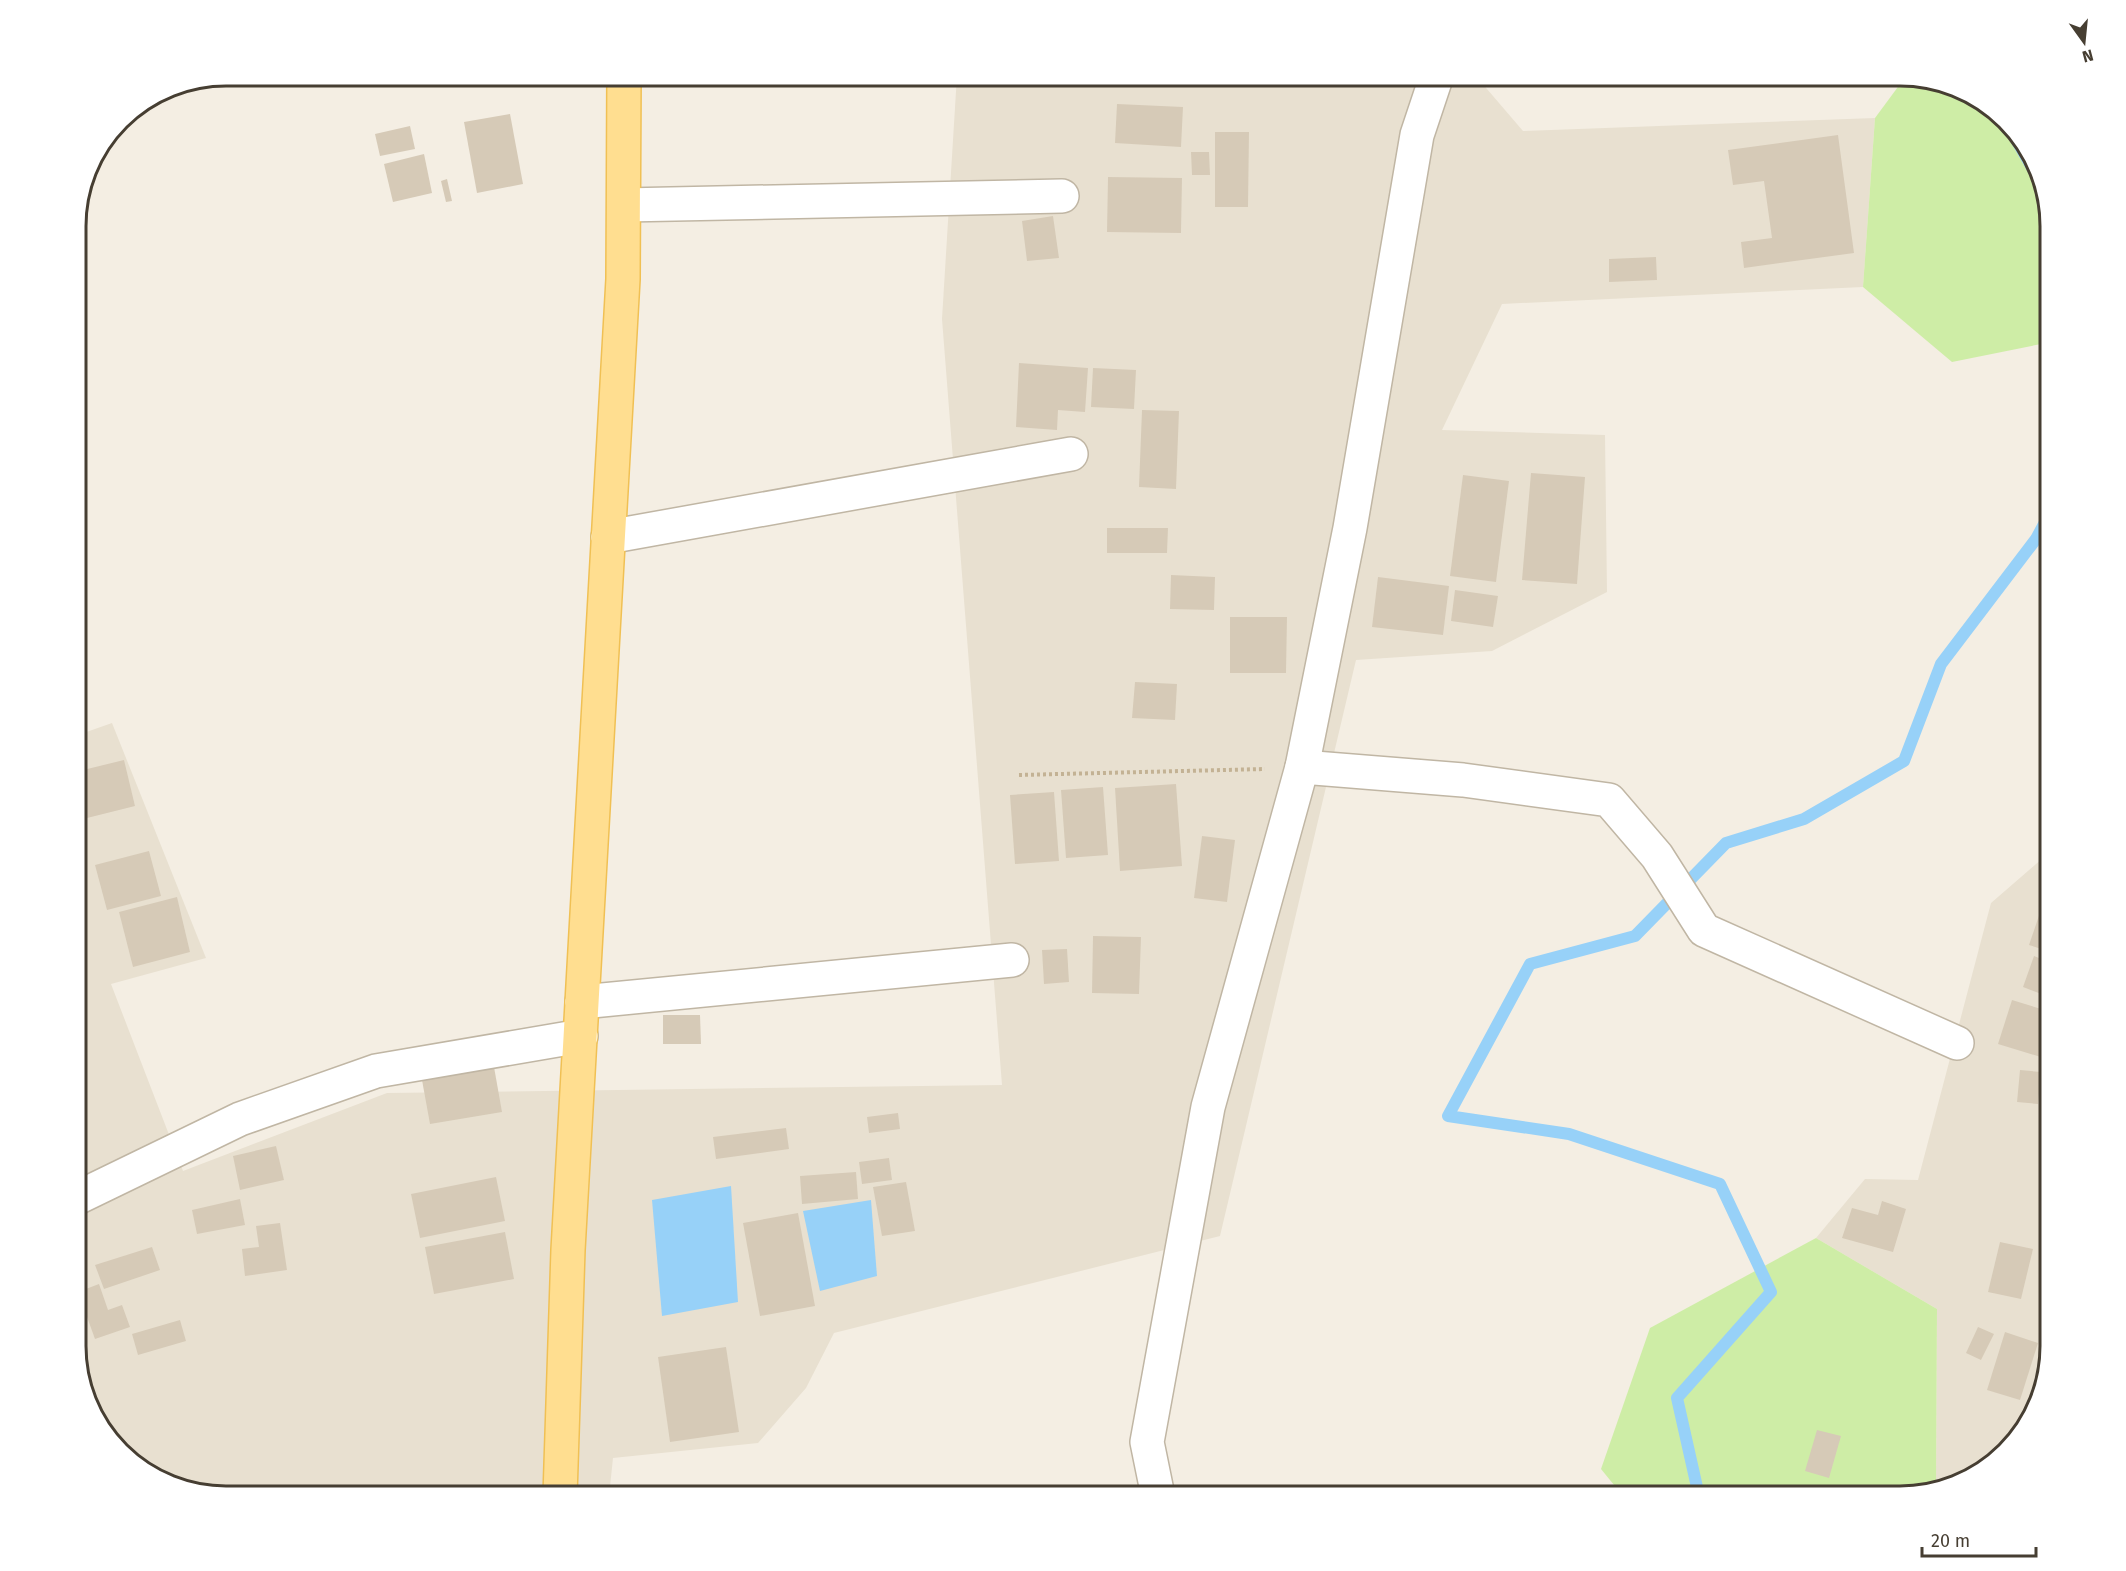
<svg xmlns="http://www.w3.org/2000/svg" width="2126" height="1571" font-family="'Fira Sans',sans-serif">
<style>
.residential{fill:#e8e0d0}
.green{fill:#ceeda6}
.water{fill:#97d1f8}
.lines{fill:none;stroke-linecap:round;stroke-linejoin:round}
.stream{stroke:#97d1f8;stroke-width:12}
.building{fill:#d6cab7}
.minor-casing{stroke:#c0b6a4;stroke-width:36}
.major-casing{stroke:#f0c054;stroke-width:36}
.path{stroke:#c3b294;stroke-width:4;stroke-dasharray:3 3;stroke-linecap:butt}
.minor{stroke:#fff;stroke-width:33}
.major{stroke:#ffde90;stroke-width:33}
.rim{fill:none;stroke:#463e32;stroke-width:3}
</style>
<rect width="100%" height="100%" fill="#f4eee3"/>
<!-- residential -->
<g class="residential">
<polygon points="957,75 1475,75 1523,131 1875,118 1863,287 1502,304 1442,430 1605,435 1607,592 1492,651 1356,660 1220,1236 834,1333 806,1388 758,1443 613,1458 609,1496 225,1496 177,1488 134,1465 91,1412 75,1355 75,736 112,723 206,958 111,984 183,1171 387,1093 1002,1085 942,319"/>
<polygon points="2051,851 2051,1346 2043,1394 2020,1437 1967,1480 1936,1488 1937,1309 1816,1238 1865,1179 1918,1180 1991,903"/>
</g>
<!-- green -->
<g class="green">
<polygon points="1906,76 1949,83 1992,106 2035,159 2051,225 2051,342 1952,362 1863,287 1875,118"/>
<polygon points="1816,1238 1937,1309 1936,1488 1900,1496 1623,1496 1601,1469 1650,1328"/>
</g>
<!-- water -->
<g class="water">
<polygon points="731,1186 738,1302 662,1316 652,1200"/>
<polygon points="871,1200 877,1276 820,1291 803,1211"/>
</g>
<g class="lines">
<!-- stream -->
<g class="stream">
<polyline points="2008,125 2042,185"/>
<polyline points="1699,1496 1677,1398 1771,1292 1720,1184 1569,1134 1448,1116 1530,964 1635,936 1726,843 1804,819 1904,761 1941,664 2036,539 2051,511"/>
</g>
</g>
<!-- building -->
<g class="building">
<polygon points="180,84 181,90 151,97 168,86"/>
<polygon points="1117,104 1183,107 1181,147 1115,143"/>
<polygon points="510,114 523,184 477,193 464,122"/>
<polygon points="410,126 415,149 380,156 375,134"/>
<polygon points="1215,132 1249,132 1248,207 1215,207"/>
<polygon points="1838,135 1854,253 1744,268 1741,242 1772,238 1764,181 1733,185 1728,150"/>
<polygon points="1191,152 1209,152 1210,175 1192,175"/>
<polygon points="424,154 432,193 393,202 384,164"/>
<polygon points="1108,177 1182,178 1181,233 1107,232"/>
<polygon points="447,179 452,201 446,202 441,181"/>
<polygon points="1053,216 1059,258 1027,261 1022,221"/>
<polygon points="1656,257 1657,280 1609,282 1609,259"/>
<polygon points="1019,363 1088,368 1085,412 1058,410 1057,430 1016,427"/>
<polygon points="1093,368 1136,370 1134,409 1091,407"/>
<polygon points="1142,410 1179,411 1176,489 1139,487"/>
<polygon points="1531,473 1585,477 1577,584 1522,580"/>
<polygon points="1463,475 1509,481 1496,582 1450,576"/>
<polygon points="1107,528 1168,528 1167,553 1107,553"/>
<polygon points="1171,575 1215,577 1214,610 1170,609"/>
<polygon points="1378,577 1449,586 1443,635 1372,627"/>
<polygon points="1455,590 1498,596 1493,627 1451,621"/>
<polygon points="1230,617 1287,617 1286,673 1230,673"/>
<polygon points="1135,682 1177,684 1175,720 1132,718"/>
<polygon points="124,760 135,806 75,821 75,772"/>
<polygon points="1176,784 1182,866 1120,871 1115,788"/>
<polygon points="1103,787 1108,855 1066,858 1061,790"/>
<polygon points="1054,792 1059,861 1015,864 1010,795"/>
<polygon points="1202,836 1235,840 1227,902 1194,898"/>
<polygon points="149,851 161,896 107,910 95,865"/>
<polygon points="177,897 190,952 133,967 119,912"/>
<polygon points="2045,898 2051,900 2051,952 2029,945"/>
<polygon points="1093,936 1141,937 1139,994 1092,993"/>
<polygon points="1067,949 1069,982 1044,984 1042,950"/>
<polygon points="2034,956 2051,963 2051,975 2044,995 2023,987"/>
<polygon points="2012,1000 2051,1012 2051,1035 2044,1058 1998,1044"/>
<polygon points="663,1015 700,1015 701,1044 663,1044"/>
<polygon points="75,1033 83,1053 75,1055"/>
<polygon points="494,1067 502,1112 430,1124 422,1080"/>
<polygon points="2020,1070 2041,1072 2038,1104 2017,1102"/>
<polygon points="898,1113 900,1129 869,1133 867,1117"/>
<polygon points="786,1128 789,1149 716,1159 713,1137"/>
<polygon points="276,1146 284,1180 240,1190 233,1156"/>
<polygon points="889,1158 892,1180 862,1184 859,1162"/>
<polygon points="856,1172 858,1199 802,1204 800,1176"/>
<polygon points="496,1177 505,1221 420,1238 411,1194"/>
<polygon points="906,1182 915,1231 882,1236 873,1187"/>
<polygon points="240,1199 245,1225 197,1234 192,1210"/>
<polygon points="1882,1201 1906,1209 1893,1252 1842,1238 1852,1208 1878,1215"/>
<polygon points="798,1213 815,1306 760,1316 743,1223"/>
<polygon points="280,1223 287,1270 245,1276 242,1249 259,1247 256,1226"/>
<polygon points="505,1232 514,1279 434,1294 425,1247"/>
<polygon points="2000,1242 2033,1249 2021,1299 1988,1292"/>
<polygon points="152,1247 160,1270 104,1289 95,1265"/>
<polygon points="99,1284 108,1310 122,1305 130,1327 95,1339 78,1292"/>
<polygon points="75,1317 87,1344 75,1349"/>
<polygon points="180,1320 186,1341 138,1355 132,1334"/>
<polygon points="1978,1327 1994,1334 1981,1360 1966,1353"/>
<polygon points="2005,1332 2038,1343 2020,1400 1987,1390"/>
<polygon points="726,1347 739,1432 670,1442 658,1357"/>
<polygon points="1817,1430 1841,1436 1829,1478 1805,1471"/>
</g>
<g class="lines">
<!-- minor casing -->
<g class="minor-casing">
<g id="minor">
<polyline points="624,205 1062,196"/>
<polyline points="608,537 1071,454"/>
<polyline points="1302,767 1463,780 1609,800 1657,856 1704,930 1957,1043"/>
<polyline points="582,1002 1012,960"/>
<polyline points="75,1199 240,1119 376,1071 581,1036"/>
<polyline points="1158,1496 1147,1442 1208,1107 1302,767 1350,528 1417,135 1437,75"/>
</g>
</g>
<!-- major casing -->
<g class="major-casing">
<polyline id="major" points="560,1496 568,1250 623,279 624,75"/>
</g>
<!-- path -->
<polyline class="path" points="1019,775 1265,769"/>
<!-- minor -->
<use href="#minor" class="minor"/>
<!-- major -->
<use href="#major" class="major"/>
</g>
<!-- crop -->
<path d="M0 0H2126V1571H0ZM226 86H1900A140 140 0 0 1 2040 226V1346A140 140 0 0 1 1900 1486H226A140 140 0 0 1 86 1346V226A140 140 0 0 1 226 86Z" fill="#fff" fill-rule="evenodd"/>
<path class="rim" d="M226 86H1900A140 140 0 0 1 2040 226V1346A140 140 0 0 1 1900 1486H226A140 140 0 0 1 86 1346V226A140 140 0 0 1 226 86Z"/>
<!-- north arrow -->
<g transform="translate(2084 42) rotate(165)" stroke="#ffffff" stroke-width="4.5" paint-order="stroke">
<path d="M0-4.5L10 22L0 15L-10 22Z" fill="#463e32"/>
<text y="-9" font-size="16" font-weight="bold" text-anchor="middle" fill="#463e32">N</text>
</g>
<!-- scale -->
<path d="M1922 1547v9h114v-9" fill="none" stroke="#463e32" stroke-width="3"/>
<text x="1931" y="1547" font-size="18" fill="#463e32" stroke="#ffffff" stroke-width="4.5" paint-order="stroke">20 m</text>
</svg>
